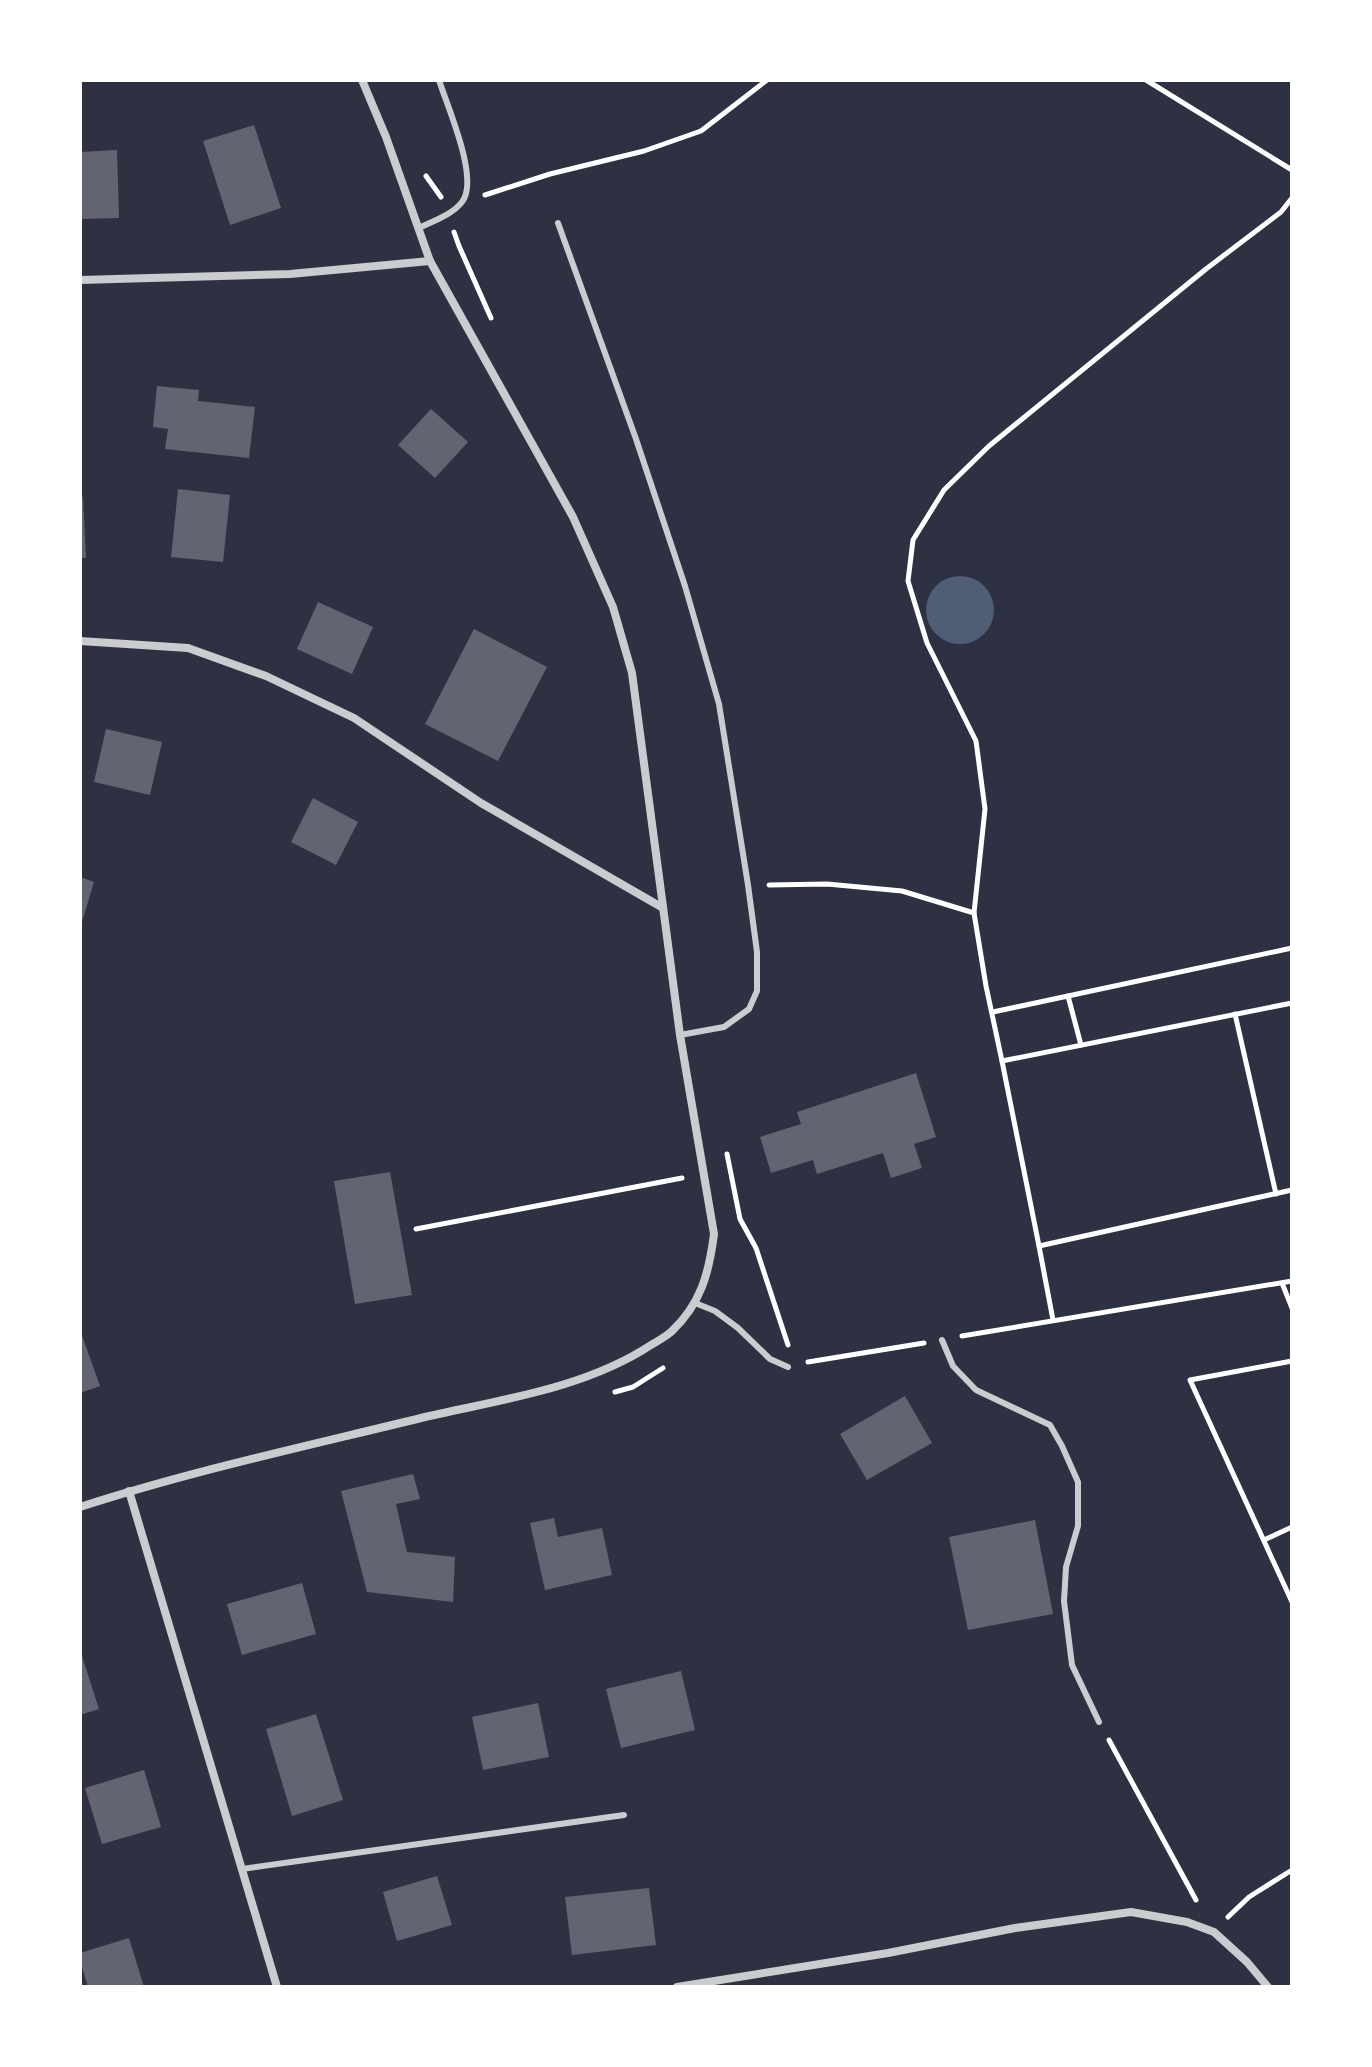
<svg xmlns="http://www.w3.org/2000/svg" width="1372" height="2067" font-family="'Fira Sans Condensed',sans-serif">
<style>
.water{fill:#4f5d75}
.building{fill:#626471}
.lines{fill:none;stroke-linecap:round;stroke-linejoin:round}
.path{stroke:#fff;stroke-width:5}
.service{stroke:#caccd0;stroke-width:6}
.minor{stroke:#caccd0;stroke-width:8}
</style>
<rect width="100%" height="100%" fill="#2d3142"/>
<!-- water -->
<circle class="water" cx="960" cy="610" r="34"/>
<!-- building -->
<g class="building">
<polygon points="254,125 281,208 230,225 203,141"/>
<polygon points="117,150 119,218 80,219 80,152"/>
<polygon points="157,386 199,390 198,401 255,407 249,458 165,449 168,429 153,427"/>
<polygon points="431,409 468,442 435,478 398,445"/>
<polygon points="178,489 230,495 223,562 171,557"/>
<polygon points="80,497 83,497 86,558 80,558"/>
<polygon points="318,602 373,627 352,674 297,649"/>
<polygon points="474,629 547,667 498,761 425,724"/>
<polygon points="106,729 162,742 150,795 94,782"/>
<polygon points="313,798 358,822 336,865 291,842"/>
<polygon points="80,877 94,882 81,925 80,925"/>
<polygon points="916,1073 936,1137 914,1144 922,1168 891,1178 883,1153 817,1174 813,1160 771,1173 760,1137 801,1124 797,1112"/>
<polygon points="390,1172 412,1295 355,1304 334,1181"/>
<polygon points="80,1330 100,1386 80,1393"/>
<polygon points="905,1396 932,1443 867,1480 840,1434"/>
<polygon points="413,1474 420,1499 396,1504 407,1552 455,1557 453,1602 367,1592 341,1491"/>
<polygon points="554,1518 558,1537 602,1528 612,1575 545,1590 530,1523"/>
<polygon points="1035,1520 1053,1614 968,1630 949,1537"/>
<polygon points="302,1583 316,1634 242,1655 227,1604"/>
<polygon points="81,1653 99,1709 80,1715 80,1654"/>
<polygon points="681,1671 695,1730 621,1748 606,1689"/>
<polygon points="538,1703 549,1757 483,1770 472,1717"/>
<polygon points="316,1714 343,1800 292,1816 266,1729"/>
<polygon points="144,1770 161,1827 102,1844 85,1788"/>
<polygon points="437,1876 452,1925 397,1941 383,1892"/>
<polygon points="649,1888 656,1945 572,1955 565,1897"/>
<polygon points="129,1938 144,1987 88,1987 80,1960 80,1953"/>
</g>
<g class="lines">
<!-- path -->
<g class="path">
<polyline points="1146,80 1292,170"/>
<polyline points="426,176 441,197"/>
<polyline points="485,195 550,174 644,151 701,131 767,80"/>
<polyline points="454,232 459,246 491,318"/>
<polyline points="769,885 827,884 902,891 974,913 985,809 976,741 927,643 908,581 913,540 944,490 989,446 1206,269 1281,212 1292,198"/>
<polyline points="974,913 986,986 1002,1061 1292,1003"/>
<polyline points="1068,996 1081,1045"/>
<polyline points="993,1012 1292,948"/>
<polyline points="1235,1014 1276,1194"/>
<polyline points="1002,1061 1039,1246"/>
<polyline points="727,1154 740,1219 756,1248 788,1345"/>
<polyline points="416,1229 682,1178"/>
<polyline points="1282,1283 1292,1308"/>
<polyline points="1053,1320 1039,1246 1292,1190"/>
<polyline points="962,1336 1292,1281"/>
<polyline points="1292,1361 1190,1380 1292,1602"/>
<polyline points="808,1362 924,1343"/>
<polyline points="615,1392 633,1387 663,1368"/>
<polyline points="1264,1540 1292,1527"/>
<polyline points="1109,1740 1196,1900"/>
<polyline points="1228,1917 1249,1897 1292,1870"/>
</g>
<!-- service -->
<g class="service">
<polyline points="558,223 636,439 685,586 719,704 748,885 757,952 757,991 749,1009 724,1027 680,1035"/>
<path d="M419,228C433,221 452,215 462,202C480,179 447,106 439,80"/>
<polyline points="695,1303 715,1311 738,1328 770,1359 788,1367"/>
<polyline points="942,1340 953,1366 976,1390 1050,1425 1062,1446 1078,1482 1078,1526 1066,1567 1064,1601 1072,1665 1099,1722"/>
<polyline points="242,1869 624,1815"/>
</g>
<!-- minor -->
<g class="minor">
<polyline points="80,280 290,274 430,261"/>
<polyline points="80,641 188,648 266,676 354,718 481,803 663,908"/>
<polyline points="129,1491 277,1987"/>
<path d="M80,1507C191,1471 307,1446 421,1418C498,1400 584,1389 651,1345C658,1341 665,1337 671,1332C701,1304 709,1273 714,1234L680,1035L632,673L613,607L573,517L430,261L386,137L362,80"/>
<polyline points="677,1987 888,1953 1015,1928 1131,1912 1187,1922 1214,1932 1247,1962 1268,1987"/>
</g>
</g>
<!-- border -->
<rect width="1372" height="2067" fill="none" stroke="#ffffff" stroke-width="164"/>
</svg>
